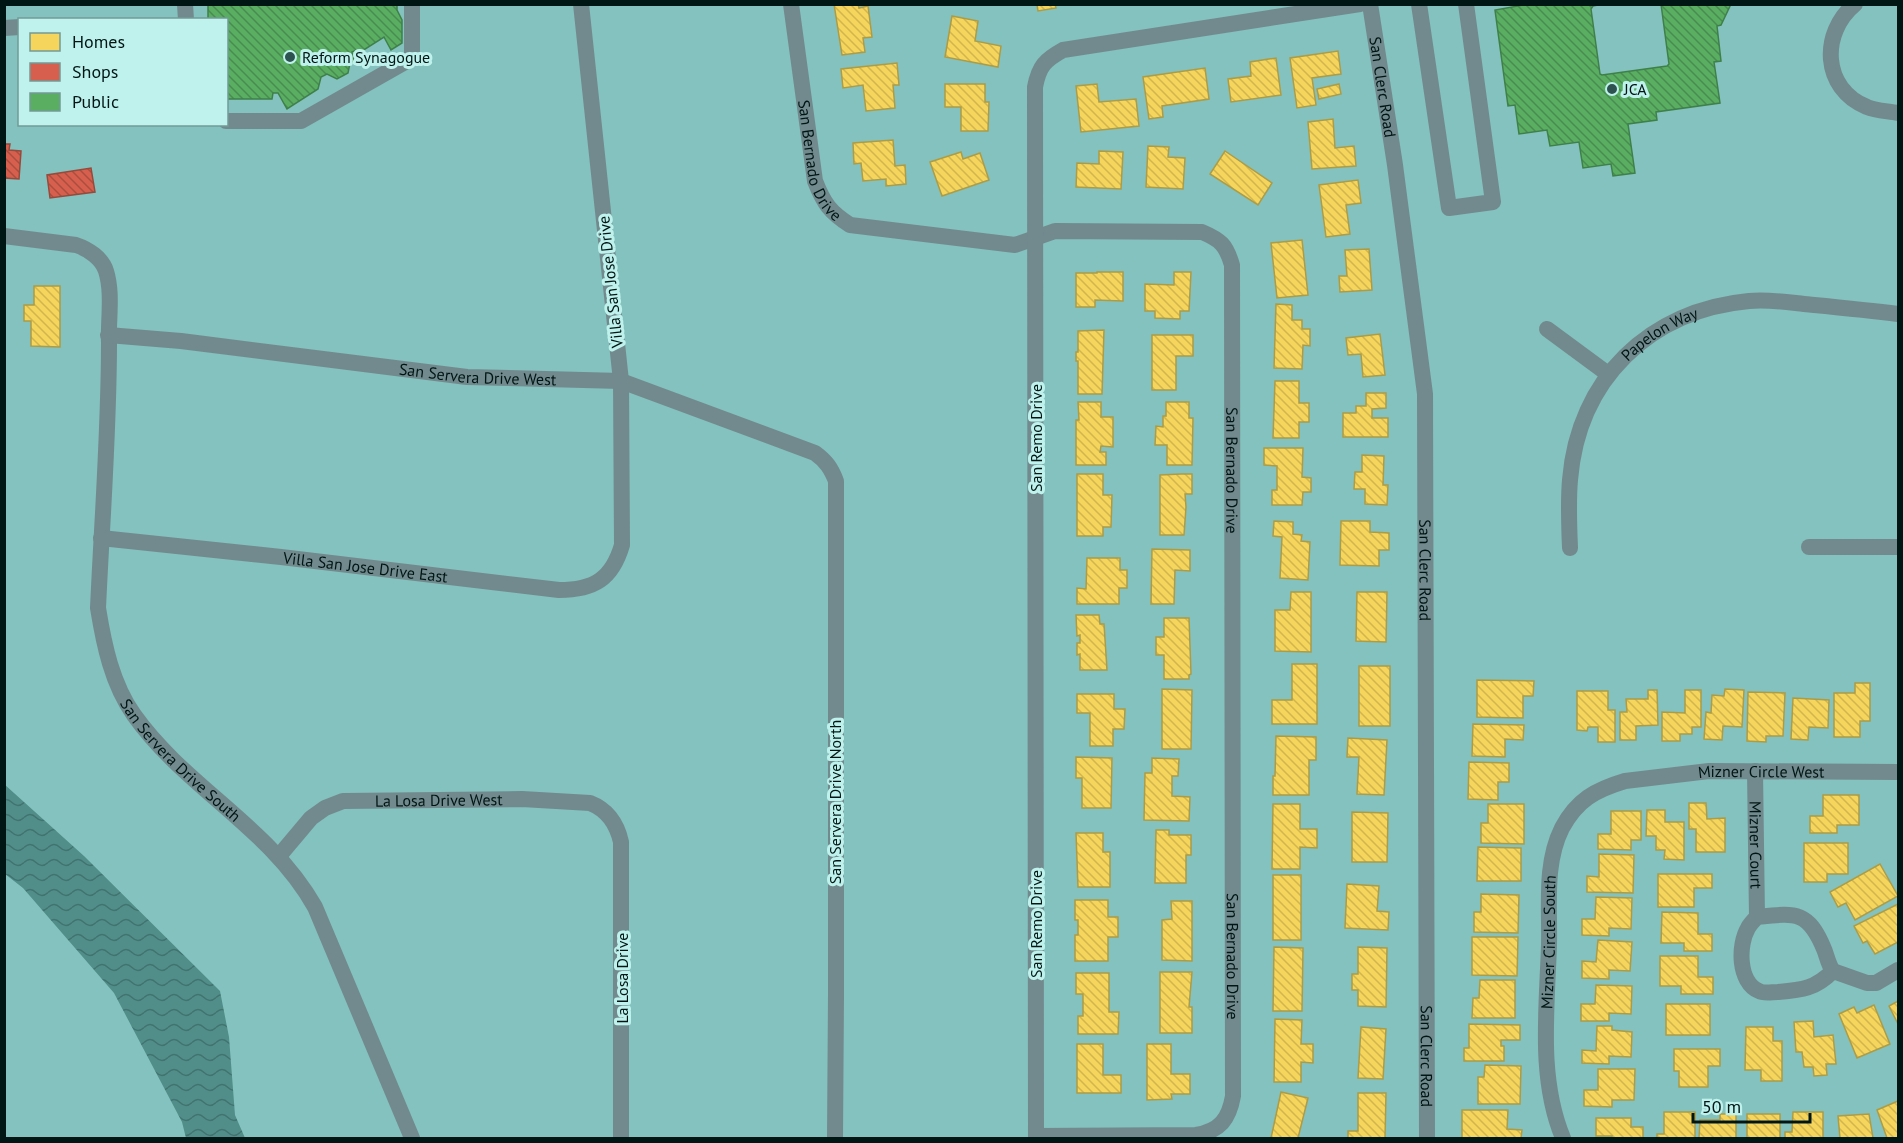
<svg xmlns="http://www.w3.org/2000/svg" width="1903" height="1143" font-family="'PT Sans',sans-serif">
<style>
.water{fill:url(#water-waves)}
.homes{fill:url(#homes-back-hatch);stroke:#ac9c46;stroke-width:1.5}
.shops{fill:url(#shops-back-hatch);stroke:#964a3c;stroke-width:1.5}
.public{fill:url(#public-back-hatch);stroke:#3f804a;stroke-width:1.5}
.lines{fill:none;stroke-linecap:round;stroke-linejoin:round}
.minor{stroke:#728a8e;stroke-width:16}
.poi-dot{fill:#2e5250;stroke:#bff2ed;stroke-width:2}
.labels{text-anchor:middle;dominant-baseline:central;stroke-width:6;stroke-linejoin:round;paint-order:stroke}
.poi-label{font-size:16px;fill:#001614;stroke:#bff2ed;text-anchor:start}
.street-label{font-size:16px;fill:#001614;stroke:#bff2ed}
</style>
<defs>
<pattern id="water-waves" width="16" height="10" patternUnits="userSpaceOnUse" patternTransform="scale(1.5)"><rect width="16" height="10" fill="#518e8a"/><path d="M0 5q4-4 8 0t8 0" fill="none" stroke="#417370"/></pattern>
<pattern id="homes-back-hatch" width="6" height="6" patternUnits="userSpaceOnUse" patternTransform="scale(1.5)"><rect width="6" height="6" fill="#f6d55c"/><path d="M-1 5l2 2M0 0l6 6M5-1l2 2" fill="none" stroke="#d1b64f"/></pattern>
<pattern id="shops-back-hatch" width="6" height="6" patternUnits="userSpaceOnUse" patternTransform="scale(1.5)"><rect width="6" height="6" fill="#d6604d"/><path d="M-1 5l2 2M0 0l6 6M5-1l2 2" fill="none" stroke="#ab4e3f"/></pattern>
<pattern id="public-back-hatch" width="6" height="6" patternUnits="userSpaceOnUse" patternTransform="scale(1.5)"><rect width="6" height="6" fill="#5aae61"/><path d="M-1 5l2 2M0 0l6 6M5-1l2 2" fill="none" stroke="#488d4f"/></pattern>
</defs>
<rect width="100%" height="100%" fill="#83c2be"/>
<!-- water -->
<polygon class="water" points="4,784 84,856 220,991 229,1037 235,1115 245,1138 186,1138 182,1122 114,993 23,888 5,874"/>
<!-- homes -->
<g class="homes">
<polygon points="834,4 858,4 859,8 868,6 872,37 863,38 865,52 842,55"/>
<polygon points="1037,4 1055,4 1056,8 1038,11"/>
<polygon points="952,16 978,21 975,41 1001,46 998,67 945,57"/>
<polygon points="1338,51 1341,74 1312,78 1316,105 1297,108 1290,58"/>
<polygon points="1276,58 1281,95 1231,102 1228,79 1251,76 1250,62"/>
<polygon points="897,63 899,85 893,85 895,108 866,111 863,85 843,88 841,69"/>
<polygon points="1205,68 1209,99 1162,106 1163,117 1149,119 1143,77"/>
<polygon points="945,84 985,84 985,102 989,102 988,131 961,131 961,107 945,107"/>
<polygon points="1097,84 1099,102 1136,99 1139,126 1081,132 1076,86"/>
<polygon points="1339,84 1341,94 1319,99 1317,89"/>
<polygon points="1333,119 1335,148 1354,146 1356,166 1312,169 1308,122"/>
<polygon points="893,140 895,166 905,165 906,184 886,186 886,179 863,181 861,163 854,164 853,143"/>
<polygon points="1148,146 1169,147 1168,157 1185,158 1183,189 1146,187"/>
<polygon points="1099,151 1123,152 1121,189 1076,187 1077,163 1099,164"/>
<polygon points="1225,151 1272,183 1258,205 1210,174"/>
<polygon points="961,152 963,159 980,153 989,180 942,196 930,162"/>
<polygon points="1358,180 1361,203 1346,205 1350,234 1326,237 1319,185"/>
<polygon points="1302,240 1308,295 1277,298 1271,243"/>
<polygon points="1369,249 1372,290 1340,292 1339,276 1347,276 1345,250"/>
<polygon points="1097,272 1123,272 1123,301 1095,300 1095,307 1076,307 1076,273 1097,273"/>
<polygon points="1174,272 1191,272 1189,311 1180,311 1180,319 1155,318 1155,311 1145,311 1145,284 1174,285"/>
<polygon points="34,286 60,286 60,347 31,346 31,321 24,321 24,305 34,305"/>
<polygon points="1276,304 1292,305 1292,320 1302,320 1302,329 1310,329 1310,346 1303,345 1302,369 1274,368"/>
<polygon points="1104,330 1102,394 1078,394 1078,361 1076,361 1076,352 1078,352 1078,331"/>
<polygon points="1380,334 1385,375 1363,377 1361,354 1348,355 1346,338"/>
<polygon points="1152,335 1193,335 1193,356 1176,356 1176,390 1152,390"/>
<polygon points="1275,381 1299,381 1299,403 1309,403 1309,422 1299,422 1299,438 1273,438"/>
<polygon points="1366,393 1386,393 1386,408 1372,409 1372,418 1388,418 1388,437 1343,437 1343,413 1356,413 1356,406 1366,406"/>
<polygon points="1078,402 1101,402 1101,417 1113,417 1113,447 1101,446 1100,452 1106,452 1106,465 1076,465 1076,420 1079,420"/>
<polygon points="1166,402 1189,402 1189,418 1193,418 1192,465 1167,465 1167,445 1155,445 1156,426 1163,427 1163,416 1166,416"/>
<polygon points="1264,448 1303,448 1302,477 1311,478 1311,492 1303,492 1302,505 1272,505 1272,490 1277,490 1277,466 1264,465"/>
<polygon points="1362,455 1384,456 1383,485 1388,485 1387,505 1365,504 1365,489 1354,489 1355,472 1362,472"/>
<polygon points="1077,474 1103,474 1103,495 1112,495 1111,527 1103,527 1103,536 1077,536"/>
<polygon points="1181,474 1192,474 1192,494 1185,494 1186,507 1184,535 1160,535 1160,475"/>
<polygon points="1274,521 1293,522 1293,534 1302,535 1301,541 1310,542 1308,580 1280,578 1282,537 1273,536"/>
<polygon points="1341,521 1370,521 1370,532 1389,533 1389,550 1379,550 1379,566 1340,565"/>
<polygon points="1152,549 1190,550 1190,571 1175,570 1174,604 1151,604"/>
<polygon points="1087,558 1120,558 1120,570 1127,570 1127,588 1119,588 1119,604 1077,604 1077,588 1086,589"/>
<polygon points="1291,592 1311,592 1311,652 1275,651 1275,610 1290,610"/>
<polygon points="1357,592 1387,592 1386,642 1356,641"/>
<polygon points="1076,615 1099,615 1100,624 1104,624 1107,670 1080,670 1080,654 1077,655 1077,643 1080,643 1080,635 1077,636"/>
<polygon points="1164,618 1189,618 1191,674 1189,675 1189,679 1164,679 1164,655 1156,655 1156,637 1164,637"/>
<polygon points="1292,664 1317,664 1317,724 1272,724 1272,700 1292,700"/>
<rect x="1359" y="666" width="31" height="60"/>
<polygon points="1477,680 1534,681 1533,696 1523,696 1523,718 1477,717"/>
<polygon points="1855,683 1870,683 1870,721 1860,721 1860,737 1834,737 1834,693 1855,693"/>
<polygon points="1162,689 1192,690 1191,749 1162,749"/>
<polygon points="1725,689 1744,690 1742,727 1723,726 1722,740 1704,739 1706,712 1711,713 1712,695 1724,696"/>
<polygon points="1648,690 1657,690 1658,725 1636,726 1636,740 1620,740 1620,712 1627,712 1626,699 1648,699"/>
<polygon points="1685,690 1701,690 1701,727 1692,727 1692,734 1680,734 1680,741 1662,741 1662,712 1685,713"/>
<polygon points="1577,691 1608,691 1608,710 1615,710 1615,742 1598,742 1598,727 1588,727 1587,731 1577,730"/>
<polygon points="1748,692 1785,693 1783,736 1766,736 1766,742 1747,741"/>
<polygon points="1077,694 1114,694 1114,709 1125,709 1124,729 1113,729 1113,746 1090,746 1090,713 1077,713"/>
<polygon points="1793,698 1829,700 1828,728 1809,727 1808,740 1791,739"/>
<polygon points="1473,724 1524,725 1523,740 1505,739 1505,757 1472,756"/>
<polygon points="1276,736 1316,737 1316,760 1309,760 1309,795 1273,795 1273,776 1275,776"/>
<polygon points="1348,738 1387,740 1384,795 1357,794 1359,757 1347,757"/>
<polygon points="1076,757 1112,758 1111,808 1082,808 1082,778 1076,778"/>
<polygon points="1152,758 1179,759 1178,776 1172,776 1172,796 1190,797 1189,821 1144,820 1145,773 1152,773"/>
<polygon points="1469,762 1509,763 1509,782 1498,782 1498,800 1468,799"/>
<polygon points="1823,795 1859,795 1859,825 1837,825 1837,833 1810,833 1810,816 1823,816"/>
<polygon points="1689,803 1706,803 1707,819 1725,818 1725,852 1696,852 1696,829 1689,829"/>
<polygon points="1273,804 1300,804 1300,829 1317,829 1317,848 1300,847 1300,869 1272,869"/>
<polygon points="1488,804 1524,804 1524,844 1481,843 1481,823 1488,823"/>
<polygon points="1647,810 1665,810 1665,822 1684,822 1684,860 1664,859 1665,850 1656,850 1656,836 1646,836"/>
<polygon points="1611,811 1641,811 1641,840 1631,840 1631,850 1598,849 1598,834 1611,834"/>
<polygon points="1352,812 1388,813 1387,862 1352,862"/>
<polygon points="1156,830 1169,830 1169,835 1191,835 1191,855 1186,855 1186,883 1155,883"/>
<polygon points="1076,833 1103,833 1103,852 1110,852 1110,887 1078,887"/>
<polygon points="1804,843 1848,843 1848,874 1827,874 1827,882 1804,882"/>
<polygon points="1478,847 1521,848 1521,881 1477,881"/>
<polygon points="1599,854 1634,855 1633,893 1587,892 1587,876 1599,877"/>
<polygon points="1880,864 1898,896 1855,920 1846,903 1838,907 1830,892"/>
<polygon points="1658,874 1712,874 1712,888 1694,888 1694,907 1658,907"/>
<rect x="1273" y="875" width="28" height="65"/>
<polygon points="1347,884 1379,886 1377,911 1389,912 1388,930 1345,928"/>
<polygon points="1481,894 1519,895 1518,933 1474,932 1474,912 1481,912"/>
<polygon points="1596,897 1632,898 1631,929 1609,928 1609,936 1582,935 1582,919 1595,919"/>
<polygon points="1075,900 1108,900 1108,917 1118,917 1118,937 1108,937 1108,961 1075,961 1075,935 1078,935 1078,920 1075,920"/>
<polygon points="1171,901 1192,901 1192,961 1162,960 1162,920 1172,919"/>
<polygon points="1898,904 1898,942 1875,954 1867,941 1863,943 1854,926"/>
<polygon points="1662,912 1698,913 1698,934 1712,934 1712,951 1684,951 1684,943 1661,943"/>
<polygon points="1472,937 1518,937 1517,976 1472,975"/>
<polygon points="1598,940 1632,942 1630,971 1609,970 1609,979 1582,978 1582,961 1596,962"/>
<polygon points="1274,947 1303,948 1302,1011 1273,1011"/>
<polygon points="1358,947 1387,948 1386,1007 1358,1006 1358,990 1352,990 1352,974 1358,974"/>
<polygon points="1660,956 1698,956 1698,977 1713,977 1713,994 1681,994 1681,986 1660,986"/>
<polygon points="1160,972 1192,972 1189,1007 1192,1007 1192,1033 1160,1033"/>
<polygon points="1076,973 1109,973 1109,1012 1119,1012 1118,1034 1078,1034 1078,1016 1083,1016 1083,994 1076,994"/>
<polygon points="1480,980 1515,980 1515,1018 1472,1018 1473,998 1479,998"/>
<polygon points="1596,985 1632,986 1631,1014 1609,1013 1609,1021 1581,1021 1581,1004 1595,1004"/>
<polygon points="1898,1001 1898,1024 1889,1006"/>
<rect x="1666" y="1004" width="44" height="31"/>
<polygon points="1874,1005 1890,1044 1857,1058 1839,1014 1854,1007 1857,1013"/>
<polygon points="1275,1019 1302,1020 1301,1044 1313,1044 1313,1063 1301,1062 1301,1082 1274,1082"/>
<polygon points="1813,1021 1814,1037 1833,1035 1836,1064 1826,1064 1827,1075 1814,1076 1813,1067 1804,1067 1802,1052 1796,1052 1794,1022"/>
<polygon points="1469,1024 1520,1025 1520,1040 1501,1040 1501,1046 1504,1046 1504,1061 1464,1061 1464,1048 1469,1048"/>
<polygon points="1597,1026 1612,1026 1612,1030 1632,1032 1631,1057 1609,1056 1609,1064 1582,1063 1582,1050 1596,1051"/>
<polygon points="1361,1027 1386,1029 1383,1079 1358,1078"/>
<polygon points="1746,1027 1773,1027 1773,1041 1782,1041 1782,1081 1761,1081 1761,1070 1745,1070"/>
<polygon points="1077,1044 1103,1044 1103,1075 1121,1075 1121,1093 1077,1093"/>
<polygon points="1147,1044 1171,1044 1171,1074 1190,1074 1190,1094 1171,1094 1172,1099 1147,1100"/>
<polygon points="1674,1049 1720,1049 1720,1066 1708,1066 1708,1087 1679,1087 1679,1071 1674,1071"/>
<polygon points="1485,1065 1521,1066 1520,1104 1478,1104 1478,1077 1484,1077"/>
<polygon points="1598,1069 1635,1069 1634,1100 1612,1100 1612,1107 1584,1106 1584,1090 1598,1090"/>
<polygon points="1281,1092 1308,1098 1298,1138 1271,1138"/>
<polygon points="1358,1093 1386,1093 1385,1138 1348,1138 1348,1131 1358,1131"/>
<polygon points="1898,1101 1898,1138 1887,1138 1877,1110"/>
<polygon points="1462,1110 1508,1110 1507,1129 1522,1130 1521,1138 1462,1138"/>
<polygon points="1664,1112 1695,1112 1695,1138 1657,1138 1657,1134 1664,1134"/>
<polygon points="1793,1112 1823,1112 1823,1138 1785,1138 1785,1132 1792,1132"/>
<polygon points="1720,1114 1736,1114 1736,1138 1699,1138 1700,1120 1720,1120"/>
<rect x="1747" y="1114" width="33" height="24"/>
<polygon points="1869,1114 1873,1138 1840,1138 1838,1116"/>
<polygon points="1596,1118 1631,1118 1631,1127 1643,1127 1643,1138 1612,1138 1612,1136 1596,1136"/>
</g>
<!-- shops -->
<g class="shops">
<polygon points="4,144 10,144 9,150 21,151 19,179 4,178"/>
<polygon points="91,168 95,192 50,198 47,175"/>
</g>
<!-- public -->
<g class="public">
<polygon points="208,4 397,4 397,10 402,20 402,43 391,50 384,37 359,53 357,50 352,52 354,61 350,63 348,73 337,79 327,74 321,77 318,89 287,109 278,93 273,93 272,99 226,99 226,20 208,20"/>
<polygon points="1603,4 1593,6 1591,9 1600,74 1602,75 1667,66 1669,64 1661,4 1731,4 1721,25 1717,26 1721,61 1714,62 1720,103 1656,112 1657,120 1628,124 1635,173 1613,176 1611,164 1583,168 1579,142 1550,146 1547,130 1519,134 1515,105 1508,106 1495,10 1529,4"/>
</g>
<g class="lines">
<!-- minor -->
<g class="minor">
<polyline points="185,4 186,20"/>
<path id="s1" d="M791,4L815,181C824,204 830,212 850,225L1015,245L1055,231L1202,232C1221,240 1226,245 1232,265L1233,1096C1229,1119 1220,1131 1196,1135L1036,1136"/>
<path id="s2" d="M1370,4L1395,165L1425,394L1427,1138"/>
<polyline points="1419,4 1449,208 1493,202 1466,4"/>
<path d="M1855,4C1820,33 1822,89 1867,107C1876,111 1888,111 1898,113"/>
<polyline points="4,28 20,27"/>
<polyline points="226,121 301,121 412,58 412,4"/>
<path id="s3" d="M4,236L76,245C88,249 102,258 106,271C113,293 108,320 109,343C109,432 102,520 98,608C104,645 112,684 134,715C186,788 270,827 315,907L412,1138"/>
<polyline points="1547,329 1608,374"/>
<path id="s4" d="M108,335L181,341L467,377L621,381L815,453C826,461 831,468 836,481V995L835,1138"/>
<path id="s5" d="M101,538L281,557L559,590C594,590 612,579 622,545L621,381L581,4"/>
<polyline points="1809,547 1898,547"/>
<path id="s6" d="M1570,548C1569,525 1568,502 1570,480C1578,379 1650,310 1749,301C1767,299 1786,302 1804,304C1835,307 1867,310 1898,314"/>
<path id="s7" d="M1755,771L1757,917"/>
<path id="s8" d="M279,856L311,818L325,808L343,801L522,799L590,803C608,810 617,824 621,842V1138"/>
<path d="M1833,971C1815,989 1802,990 1778,992C1772,992 1764,994 1759,991C1738,982 1738,945 1748,928C1750,924 1754,920 1757,917C1795,913 1808,910 1824,949C1827,956 1828,964 1833,971L1867,983H1876L1898,970"/>
<path d="M1036,1138L1035,87C1039,66 1045,60 1063,50L1360,4"/>
<path id="s9" d="M1563,1138C1538,1078 1547,1009 1549,945C1550,906 1544,864 1562,828C1577,800 1595,790 1625,781L1709,771L1898,772"/>
</g>
</g>
<!-- markers -->
<g class="poi-dot">
<circle cx="290" cy="57" r="6"/>
<circle cx="1612" cy="89" r="6"/>
</g>
<g class="labels">
<!-- poi labels -->
<g class="poi-label">
<text x="302" y="57">Reform Synagogue</text>
<text x="1624" y="89">JCA</text>
</g>
<!-- street labels -->
<g class="street-label">
<text stroke="none"><textPath href="#s2" startOffset="84">San Clerc Road</textPath></text>
<text stroke="none"><textPath href="#s1" startOffset="160">San Bernado Drive</textPath></text>
<text transform="translate(610 282) rotate(-96)">Villa San Jose Drive</text>
<text stroke="none"><textPath href="#s6" startOffset="248">Papelon Way</textPath></text>
<text stroke="none"><textPath href="#s4" startOffset="372">San Servera Drive West</textPath></text>
<text transform="translate(1036 438) rotate(-90)">San Remo Drive</text>
<text stroke="none"><textPath href="#s1" startOffset="844">San Bernado Drive</textPath></text>
<text stroke="none"><textPath href="#s5" startOffset="266">Villa San Jose Drive East</textPath></text>
<text stroke="none"><textPath href="#s2" startOffset="570">San Clerc Road</textPath></text>
<text stroke="none"><textPath href="#s3" startOffset="630">San Servera Drive South</textPath></text>
<text stroke="none"><textPath href="#s9" startOffset="532">Mizner Circle West</textPath></text>
<text stroke="none"><textPath href="#s8" startOffset="182">La Losa Drive West</textPath></text>
<text transform="translate(835 802) rotate(-90)">San Servera Drive North</text>
<text stroke="none"><textPath href="#s7" startOffset="74">Mizner Court</textPath></text>
<text transform="translate(1036 924) rotate(-90)">San Remo Drive</text>
<text stroke="none"><textPath href="#s9" startOffset="198">Mizner Circle South</textPath></text>
<text stroke="none"><textPath href="#s1" startOffset="1330">San Bernado Drive</textPath></text>
<text transform="translate(622 978) rotate(-90)">La Losa Drive</text>
<text stroke="none"><textPath href="#s2" startOffset="1056">San Clerc Road</textPath></text>
</g>
</g>
<!-- border -->
<rect width="1903" height="1143" fill="none" stroke="#001614" stroke-width="12"/>
<!-- legend -->
<rect x="18" y="18" width="210" height="108" fill="#bff2ed" stroke="#739a96" stroke-width="1.5"/>
<rect x="30" y="33" width="30" height="18" fill="#f6d55c" stroke="#739a96" stroke-width="1.5"/>
<text x="72" y="48" font-size="18" fill="#001614">Homes</text>
<rect x="30" y="63" width="30" height="18" fill="#d6604d" stroke="#739a96" stroke-width="1.5"/>
<text x="72" y="78" font-size="18" fill="#001614">Shops</text>
<rect x="30" y="93" width="30" height="18" fill="#5aae61" stroke="#739a96" stroke-width="1.5"/>
<text x="72" y="108" font-size="18" fill="#001614">Public</text>
<!-- scale -->
<path d="M1693 1113v9h117v-9" fill="none" stroke="#001614" stroke-width="3"/>
<text x="1702" y="1113" font-size="18" fill="#001614" stroke="#bff2ed" stroke-width="4.5" paint-order="stroke">50 m</text>
</svg>
